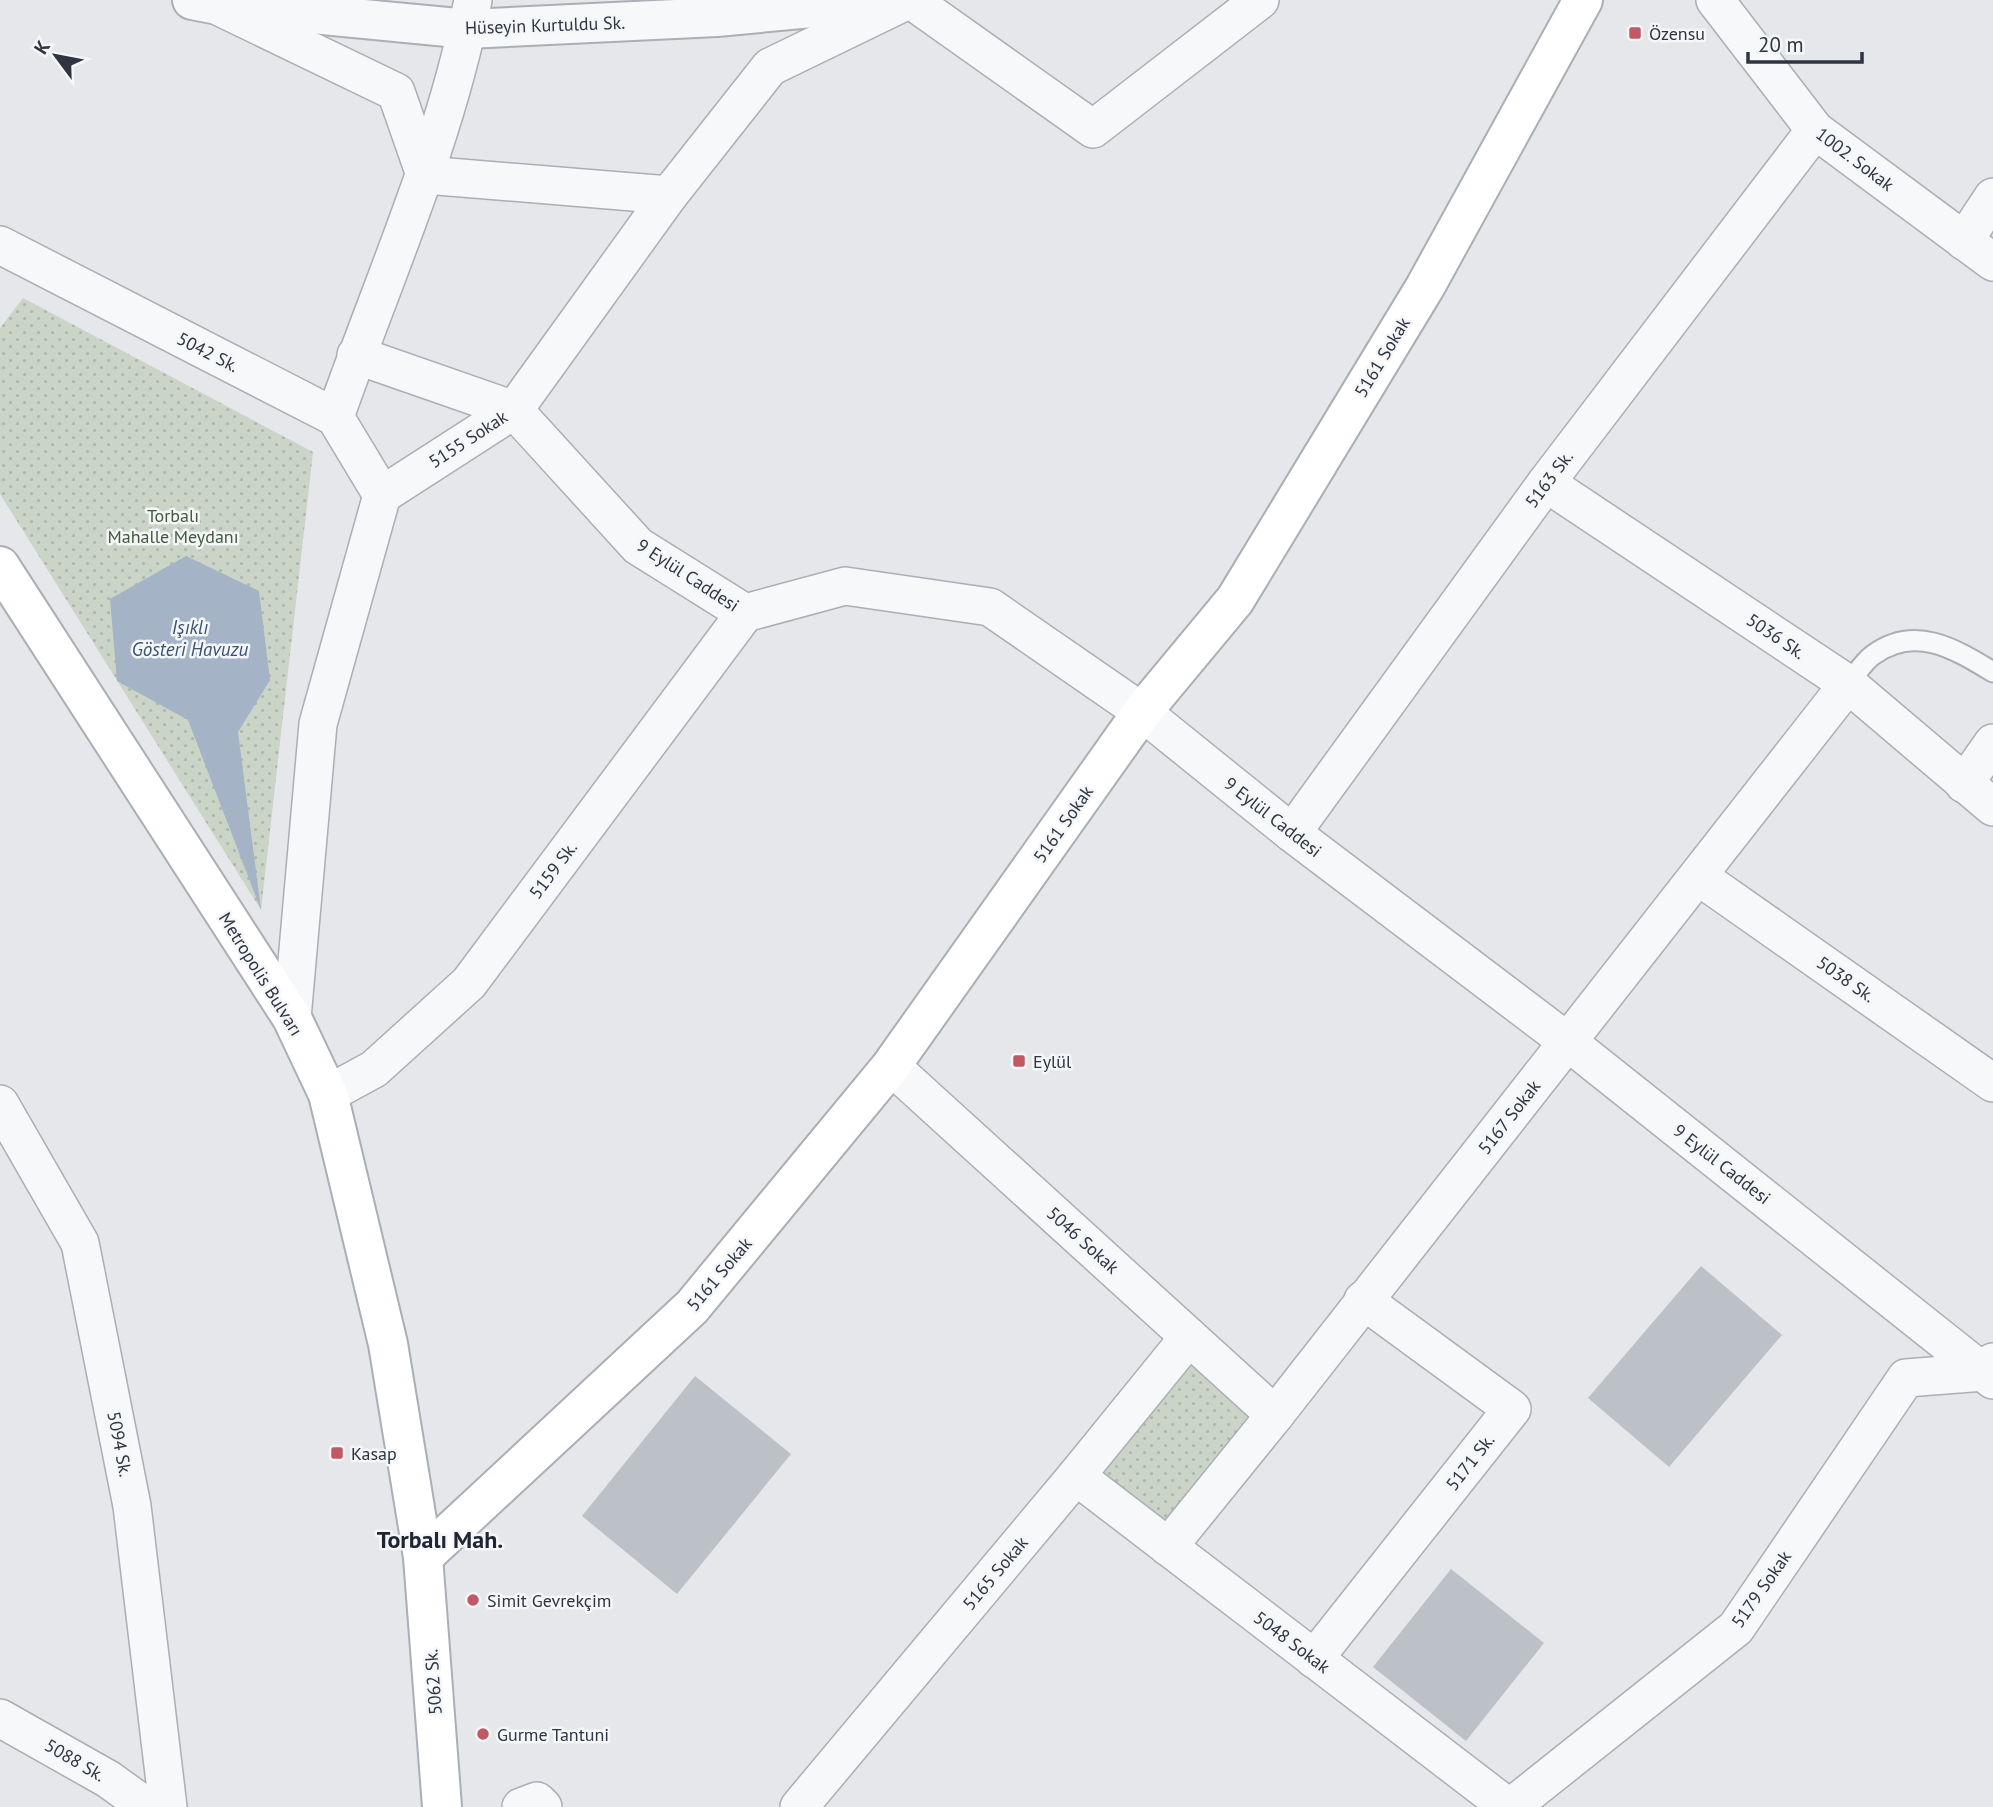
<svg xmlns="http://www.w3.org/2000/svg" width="1993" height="1807" font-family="'PT Sans',sans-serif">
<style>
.park{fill:url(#park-dots)}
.water{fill:#a4b3c6}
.building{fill:#bcc0c7}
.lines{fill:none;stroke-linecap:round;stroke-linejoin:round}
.service-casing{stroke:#aaaeb5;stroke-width:23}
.minor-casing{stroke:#aaaeb5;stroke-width:40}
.tertiary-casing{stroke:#aaaeb5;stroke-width:42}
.secondary-casing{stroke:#aaaeb5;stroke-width:42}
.service{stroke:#f7f8f9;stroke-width:19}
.minor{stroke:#f7f8f9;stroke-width:37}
.tertiary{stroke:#f7f8f9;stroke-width:38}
.secondary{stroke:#fff;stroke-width:38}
.poi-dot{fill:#c15965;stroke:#f4f6f8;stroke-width:2.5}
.labels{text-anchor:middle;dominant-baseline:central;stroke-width:5;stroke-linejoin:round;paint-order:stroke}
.street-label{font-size:18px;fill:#2e3442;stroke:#f4f6f8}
.poi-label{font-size:18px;fill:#2e3442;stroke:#f4f6f8;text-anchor:start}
.park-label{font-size:18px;fill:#415c3d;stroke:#f4f6f8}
.water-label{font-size:19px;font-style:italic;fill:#3c5271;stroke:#f4f6f8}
.district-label{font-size:24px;font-weight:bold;fill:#202533;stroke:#f4f6f8}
</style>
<defs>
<pattern id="park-dots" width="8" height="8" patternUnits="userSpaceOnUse" patternTransform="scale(1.75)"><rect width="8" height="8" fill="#cad4c7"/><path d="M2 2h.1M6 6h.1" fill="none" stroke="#aeb7ac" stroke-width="1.8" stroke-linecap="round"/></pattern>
</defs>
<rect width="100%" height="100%" fill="#e5e7eb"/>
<!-- park -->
<g class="park">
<polygon points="23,298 313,452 261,910 0,494 0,328"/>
<polygon points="1189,1337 1275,1415 1168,1547 1076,1476"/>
</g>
<!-- water -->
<polygon class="water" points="186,556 259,591 270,680 238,732 261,910 188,720 117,681 110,599"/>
<!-- building -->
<g class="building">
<polygon points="1701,1266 1782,1335 1669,1467 1588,1398"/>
<polygon points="695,1376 791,1454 677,1594 582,1516"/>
<polygon points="1451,1569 1544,1643 1466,1741 1373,1667"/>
</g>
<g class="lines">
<!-- service casing -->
<g class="service-casing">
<path id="service" d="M1848,684C1856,675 1863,662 1873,655C1915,624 1955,649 1993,672"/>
</g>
<!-- minor casing -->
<g class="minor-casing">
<g id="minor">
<polyline points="911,0 1093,129 1260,0"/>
<polyline points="1715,0 1815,130 1993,262"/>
<polyline points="220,7 396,92 425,175 669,195"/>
<polyline points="1964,241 1993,197"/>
<polyline points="0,245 335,417 382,495"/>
<polyline points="356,355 514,410 638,546 745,613 845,586 990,607 1142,712 1292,833 1568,1042 1993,1380"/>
<path d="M335,417C383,279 445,144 473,0"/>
<polyline points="1546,483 1848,684 1993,807"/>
<polyline points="1964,784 1993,743"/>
<polyline points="1292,833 1546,483 1815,130"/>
<polyline points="1698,876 1993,1083"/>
<polyline points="292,1018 318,724 382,495 514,410 669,195 770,67 906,1"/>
<polyline points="891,1066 1275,1415"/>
<polyline points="328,1094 374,1069 469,983 745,613"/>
<polyline points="0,1104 80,1243 132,1506 168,1807"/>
<polyline points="1076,1476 1508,1807"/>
<polyline points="1168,1547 1275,1415 1848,684"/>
<polyline points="1314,1659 1512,1409 1363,1300"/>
<polyline points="0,1718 108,1779 147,1807"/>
<polyline points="521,1807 537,1801 543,1807"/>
<polyline points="799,1807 1076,1476 1189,1337"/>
<polyline points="1511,1807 1736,1628 1906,1378 1984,1372 1993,1362"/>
</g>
</g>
<!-- tertiary casing -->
<g class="tertiary-casing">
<polyline id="tertiary" points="192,0 218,5 468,29 717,17 898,0"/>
</g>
<!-- secondary casing -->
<g class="secondary-casing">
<g id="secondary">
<polyline points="0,566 292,1018 328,1094 388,1344 423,1557 442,1807"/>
<polyline points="423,1557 692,1307 891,1066 1142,712 1235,600 1425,287 1583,0"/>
</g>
</g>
<!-- service -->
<use href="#service" class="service"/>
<!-- minor -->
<use href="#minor" class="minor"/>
<!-- tertiary -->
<use href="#tertiary" class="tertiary"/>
<!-- secondary -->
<use href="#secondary" class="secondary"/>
</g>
<!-- markers -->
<g class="poi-dot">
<rect x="1628" y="26" width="14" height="14" rx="3.5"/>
<rect x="1012" y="1054" width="14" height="14" rx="3.5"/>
<rect x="330" y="1446" width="14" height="14" rx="3.5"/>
<circle cx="473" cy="1600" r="7"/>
<circle cx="483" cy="1734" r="7"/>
</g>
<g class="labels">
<!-- street labels -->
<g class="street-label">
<text transform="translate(545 25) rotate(-2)">Hüseyin Kurtuldu Sk.</text>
<text transform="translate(1855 159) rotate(37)">1002. Sokak</text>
<text transform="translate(208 352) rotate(27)">5042 Sk.</text>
<text transform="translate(1382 357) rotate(-59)">5161 Sokak</text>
<text transform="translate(468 439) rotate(-33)">5155 Sokak</text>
<text transform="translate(1549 479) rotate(-53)">5163 Sk.</text>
<text transform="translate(688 575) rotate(33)">9 Eylül Caddesi</text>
<text transform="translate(1776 636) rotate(34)">5036 Sk.</text>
<text transform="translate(1273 817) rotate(38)">9 Eylül Caddesi</text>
<text transform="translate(1063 824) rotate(-55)">5161 Sokak</text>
<text transform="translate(553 870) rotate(-53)">5159 Sk.</text>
<text transform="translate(261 974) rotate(58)">Metropolis Bulvarı</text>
<text transform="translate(1846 979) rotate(35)">5038 Sk.</text>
<text transform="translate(1509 1117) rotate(-52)">5167 Sokak</text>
<text transform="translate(1722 1164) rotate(38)">9 Eylül Caddesi</text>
<text transform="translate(1083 1240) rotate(42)">5046 Sokak</text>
<text transform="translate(719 1274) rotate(-50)">5161 Sokak</text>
<text transform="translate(120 1444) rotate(79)">5094 Sk.</text>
<text transform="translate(1470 1462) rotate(-52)">5171 Sk.</text>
<text transform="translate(995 1573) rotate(-50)">5165 Sokak</text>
<text transform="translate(1761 1589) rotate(-55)">5179 Sokak</text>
<text transform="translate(1292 1642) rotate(37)">5048 Sokak</text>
<text transform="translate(433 1682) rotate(-94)">5062 Sk.</text>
<text transform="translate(75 1760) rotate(30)">5088 Sk.</text>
</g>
<!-- poi labels -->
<g class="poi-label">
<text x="1649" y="33">Özensu</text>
<text x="1033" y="1061">Eylül</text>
<text x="351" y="1453">Kasap</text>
<text x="487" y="1600">Simit Gevrekçim</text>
<text x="497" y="1734">Gurme Tantuni</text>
</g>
<!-- park labels -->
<g class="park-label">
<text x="173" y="515">Torbalı<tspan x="173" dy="21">Mahalle Meydanı</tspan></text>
</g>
<!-- water labels -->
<g class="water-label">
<text x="190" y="627">Işıklı<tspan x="190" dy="22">Gösteri Havuzu</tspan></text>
</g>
<!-- district labels -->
<g class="district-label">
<text x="440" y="1539">Torbalı Mah.</text>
</g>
</g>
<!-- north arrow -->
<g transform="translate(56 56) rotate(302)" stroke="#f4f6f8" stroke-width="5" paint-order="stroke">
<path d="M0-5L12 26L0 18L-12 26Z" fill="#2e3442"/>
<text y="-10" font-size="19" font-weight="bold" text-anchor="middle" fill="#2e3442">K</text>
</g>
<!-- scale -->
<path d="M1748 52v10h114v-10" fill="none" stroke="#2e3442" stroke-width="3.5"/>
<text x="1758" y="52" font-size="21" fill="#2e3442" stroke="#f4f6f8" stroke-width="5" paint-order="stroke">20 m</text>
</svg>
